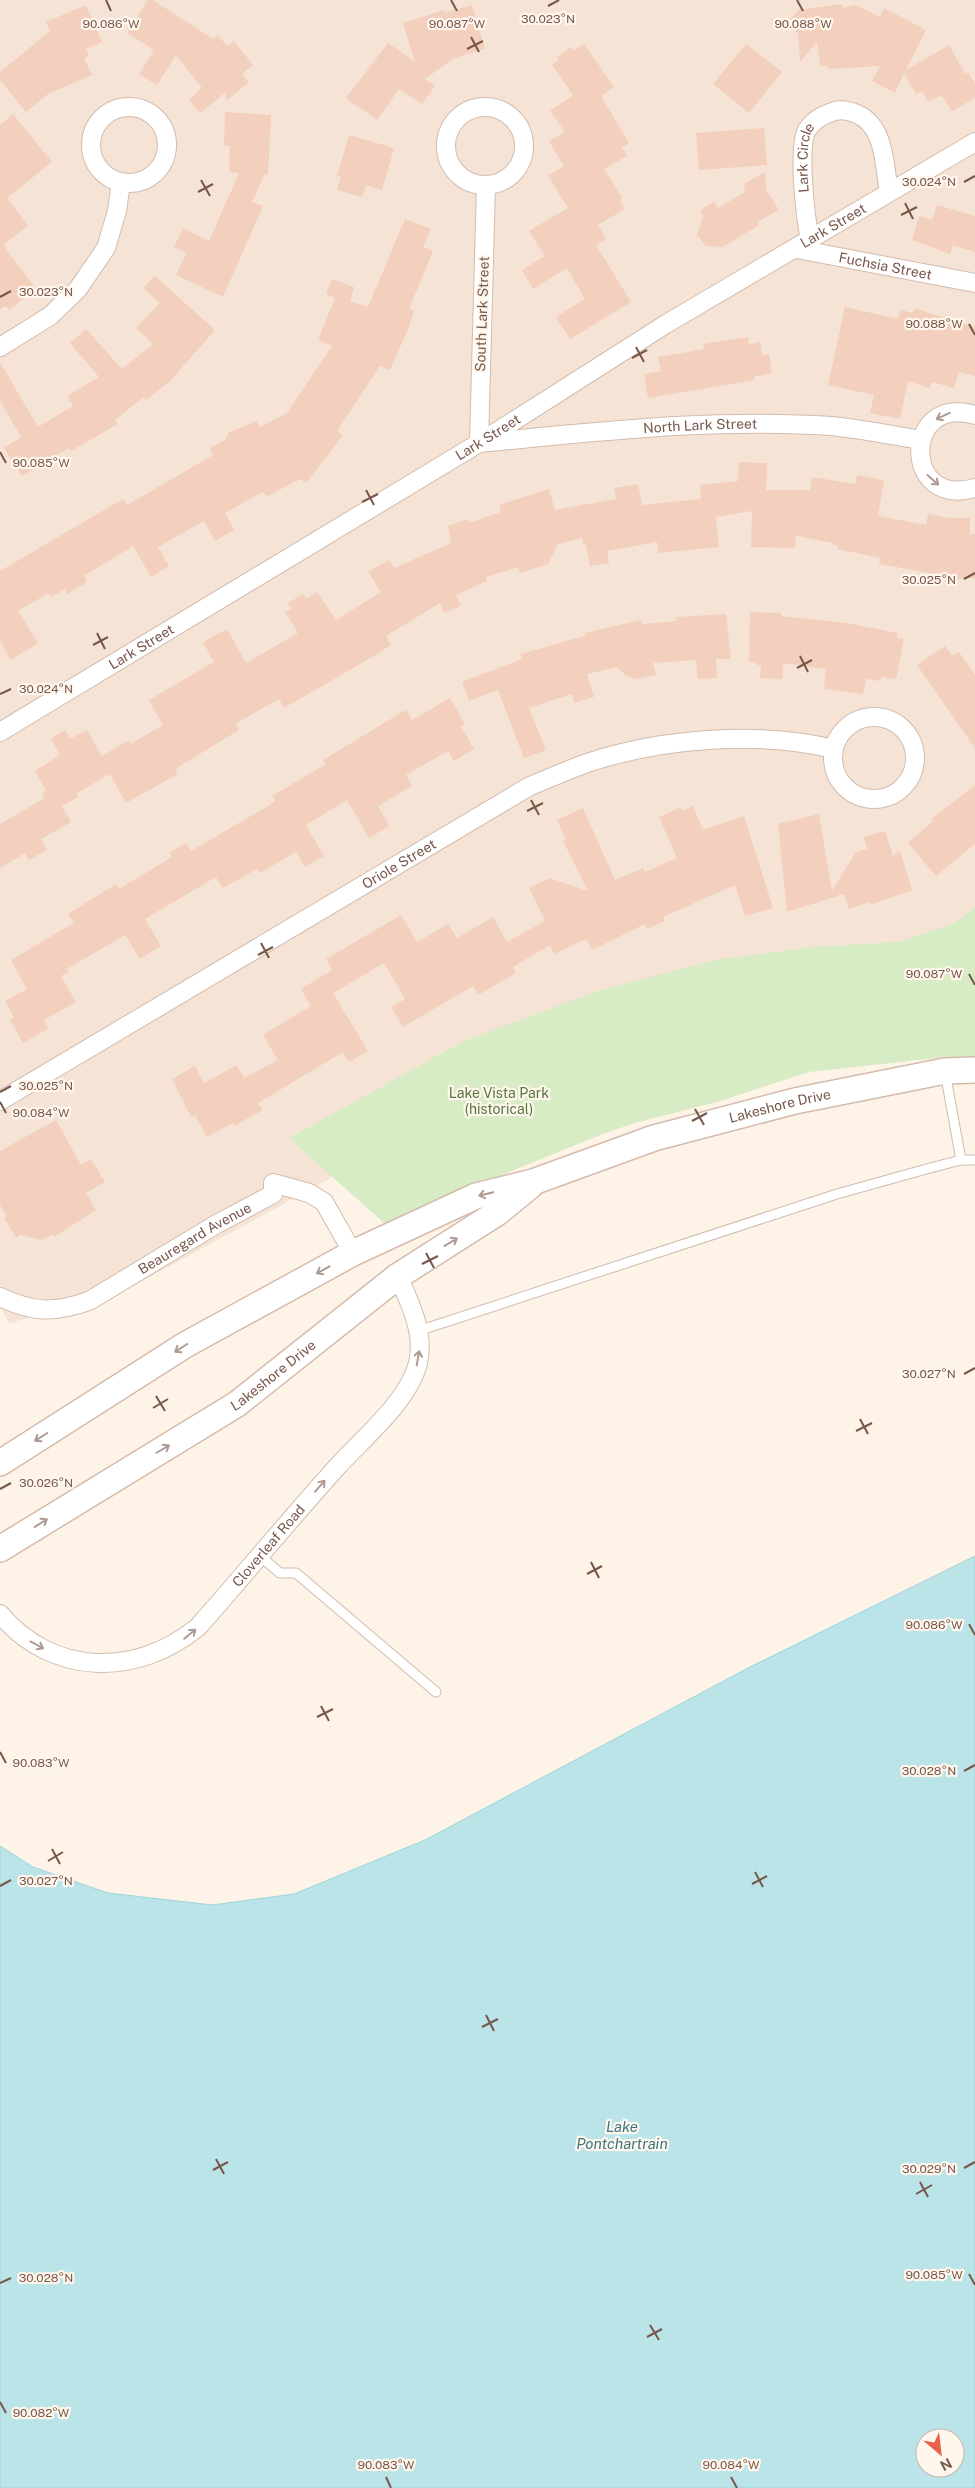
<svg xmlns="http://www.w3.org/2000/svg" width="975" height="2488" font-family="'Public Sans',sans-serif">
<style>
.residential{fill:#f5e4d5}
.green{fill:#d7ecc4}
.water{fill:#bae4e8;stroke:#a0d5da;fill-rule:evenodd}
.building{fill:#f3cfbd}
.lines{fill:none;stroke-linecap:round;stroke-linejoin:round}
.lane-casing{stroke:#d2bcae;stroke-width:11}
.street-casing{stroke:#d2bcae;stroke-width:20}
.secondary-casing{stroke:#d5bbac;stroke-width:28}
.lane{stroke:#fff;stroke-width:9}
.street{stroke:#fff;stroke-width:18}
.secondary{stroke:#fff;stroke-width:25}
.oneway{stroke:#ae9a92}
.ticks{fill:none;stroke:#78574a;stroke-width:2}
.labels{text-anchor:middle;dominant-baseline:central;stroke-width:4.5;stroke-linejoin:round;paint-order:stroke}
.street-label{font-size:14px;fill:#78574a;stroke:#fff7ee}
.park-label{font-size:14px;fill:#53783e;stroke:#fff7ee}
.water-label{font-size:15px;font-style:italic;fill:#3c777e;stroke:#fff7ee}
.ticks-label{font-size:12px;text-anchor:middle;fill:#78574a;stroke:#fff7ee;stroke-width:4.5;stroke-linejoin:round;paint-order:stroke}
</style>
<rect width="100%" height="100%" fill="#fdf3e7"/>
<!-- residential -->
<polygon class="residential" points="0,0 975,0 975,1001 665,996 113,1297 9,1323 0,1307"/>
<!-- green -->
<polygon class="green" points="975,907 975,1057 946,1057 809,1072 720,1101 635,1123 600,1135 384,1223 289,1138 464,1041 598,991 715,960 813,947 899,942 955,923"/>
<!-- water -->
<path class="water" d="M975,1556V2488H0V1846L33,1867L108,1893L212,1905L294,1894L425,1840L748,1668ZM925,2438H955V2468H925Z"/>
<!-- building -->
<g class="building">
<polygon points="148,0 153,0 213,39 218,35 227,46 234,41 253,65 242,74 249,82 226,101 226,92 200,113 189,100 202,88 176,55 157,85 139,74 154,50 127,33"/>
<polygon points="842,4 842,8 856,5 880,17 884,8 926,30 906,70 949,45 965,74 968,72 975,84 975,98 952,111 942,95 928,102 922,91 916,94 904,73 895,93 872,81 880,66 828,69 828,66 820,66 817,42 800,62 798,34 792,27 791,18 799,10"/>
<polygon points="86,5 102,42 86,49 89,55 84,58 92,75 48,94 26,112 0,80 0,72 50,31 46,22"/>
<polygon points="472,5 485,49 454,58 425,79 435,86 422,104 399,89 377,120 346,98 388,43 415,62 403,23 444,10 445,13"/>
<polygon points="584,44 614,87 601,96 629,143 622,147 627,156 604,169 623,198 620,200 625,209 598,225 606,239 596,245 631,302 570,339 556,317 585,299 567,268 533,289 522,270 545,256 529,231 568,208 548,176 564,166 549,141 565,132 550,111 573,95 552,65 559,60 557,57 571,47 574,51"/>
<polygon points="746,44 782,72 749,113 713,84"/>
<polygon points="225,112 271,115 268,174 265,174 252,202 263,206 223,297 176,275 186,253 174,247 183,228 209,241 239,173 229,172 230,146 224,145"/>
<polygon points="13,114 52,162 7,198 28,226 3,245 36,289 9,310 6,306 0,309 0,125"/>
<polygon points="764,128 767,165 699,170 696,133"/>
<polygon points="349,135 394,148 382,190 366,185 362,197 337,190 341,177 337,176"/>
<polygon points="765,172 766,190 779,210 757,222 759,225 723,247 706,246 697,235 703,216 700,210 714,202 718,208 745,192 744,184"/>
<polygon points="937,205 975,216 975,252 953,245 950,254 912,240 919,216 932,220"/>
<polygon points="405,219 431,229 423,247 433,251 409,309 414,311 408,329 390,370 380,366 337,431 343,435 306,483 300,479 266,497 263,492 225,513 234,530 215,541 204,521 158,547 169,566 151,577 133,546 84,576 87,582 67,594 65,589 51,597 49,593 18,611 38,643 11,660 0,641 0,571 123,499 127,505 213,455 210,448 225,440 228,433 256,421 260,427 287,413 332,346 318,340 335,298 326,294 332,279 354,287 350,301 368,307"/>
<polygon points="155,276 215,330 170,381 146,400 144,397 115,420 118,424 71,451 69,448 22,476 4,448 21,437 0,401 0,362 38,427 73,406 67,396 99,377 70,343 86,329 122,369 153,344 136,328 160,303 143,288"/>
<polygon points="845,307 898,319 901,310 913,313 914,308 975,327 975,376 959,372 954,388 932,382 930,388 908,381 900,419 870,413 874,395 828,385"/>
<polygon points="748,337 749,344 760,342 762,355 769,354 772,373 755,376 755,380 648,398 644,374 661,371 658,357 704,349 703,344"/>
<polygon points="739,462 767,463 766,490 810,490 812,477 855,484 857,475 884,480 878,516 926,525 928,514 949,518 970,518 970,534 975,534 975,578 953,579 953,577 879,564 880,558 837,549 838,546 832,545 833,543 796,536 795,548 751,547 752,511 716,517 719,547 659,553 657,542 607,551 609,563 590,566 586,544 583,545 582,538 558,544 548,564 520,573 518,567 486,577 487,581 456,595 461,606 444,613 440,603 386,636 391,645 374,656 284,708 279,699 235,724 239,730 175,769 178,774 126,803 110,774 77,793 78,797 62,806 71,822 41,839 47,850 29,860 25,853 0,868 0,824 45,798 42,793 46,790 35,771 60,755 51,738 65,730 70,739 87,730 102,756 129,740 130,744 163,725 149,700 214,662 203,642 227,629 246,663 298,633 285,612 291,609 288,603 303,594 306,599 317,592 336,620 381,592 368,572 389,560 394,568 451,543 448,526 468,519 469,523 501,512 499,505 549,489 555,510 616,499 614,488 638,484 642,505 701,499 700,485 738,481"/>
<polygon points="750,612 781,613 781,616 846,623 898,633 897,638 904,639 896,679 881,677 881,681 866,679 863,694 824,689 826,669 783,663 782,679 760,678 761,666 749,661"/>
<polygon points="726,614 731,659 716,659 717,678 698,679 696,660 653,663 656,675 636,679 626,676 617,667 587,674 594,697 574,703 572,694 529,708 546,750 524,758 498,690 469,701 462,682 522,659 520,654 585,636 584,633 641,620 642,624 677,621 676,617"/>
<polygon points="945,646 952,656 959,652 975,675 975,748 917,665"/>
<polygon points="450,698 465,724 461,726 474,749 454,761 448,751 406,775 412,786 378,806 389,826 369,838 347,800 306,825 324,856 305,867 296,852 260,873 257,869 223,888 216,877 145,919 161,946 140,959 125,935 67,969 69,972 61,976 76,1002 44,1020 48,1029 23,1043 10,1020 14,1018 5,1001 27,989 11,960 74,923 68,914 116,884 119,889 172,857 169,853 186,843 191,851 268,806 275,801 272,796 326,764 323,760 389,720 406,710 412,720"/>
<polygon points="975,785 975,844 936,876 908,843 933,821 931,819"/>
<polygon points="693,806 703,830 744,816 773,908 745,916 735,885 663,917 665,921 647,929 645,924 592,950 586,939 554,954 550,945 513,967 516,973 478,995 473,986 403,1027 391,1007 405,999 384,963 333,993 368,1051 349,1062 343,1052 258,1103 263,1110 234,1126 233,1123 207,1137 195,1115 191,1117 172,1079 195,1066 204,1083 237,1065 244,1078 278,1060 263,1035 311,1006 301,989 332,970 326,959 401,915 417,942 448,924 457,938 493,917 507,942 545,921 529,888 549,878 588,891 563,841 566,840 557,820 583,808 615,880 643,868 645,872 677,858 659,817 681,807 683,811"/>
<polygon points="819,814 832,891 856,852 867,849 864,837 885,831 893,856 900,851 912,890 870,905 869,902 849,909 844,894 787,912 778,824"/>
<polygon points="56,1120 81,1165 91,1159 105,1182 86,1193 96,1210 54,1237 52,1234 42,1240 20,1235 16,1238 4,1218 7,1216 0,1205 0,1151"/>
</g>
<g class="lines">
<!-- lane casing -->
<g class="lane-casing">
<g id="lane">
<polyline points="945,1072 961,1160"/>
<polyline points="418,1331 837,1194 930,1168 961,1160 975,1160"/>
<polyline points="260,1556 280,1573 296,1573 436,1692"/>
</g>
</g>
<!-- street casing -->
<g class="street-casing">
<g id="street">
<circle cx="129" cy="145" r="38"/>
<circle cx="485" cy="146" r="39"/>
<path id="s1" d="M486,185L479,443C596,432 713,418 831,426C861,429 891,435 921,440"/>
<path id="s2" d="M810,241C806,220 797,148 807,130C813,120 825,114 835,111C843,109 850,111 857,114C886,127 884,166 889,192"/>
<path id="s3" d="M797,249L975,283"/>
<polyline points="0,347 50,316 78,289 106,248 117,211 121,182"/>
<path d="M975,415C903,393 901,509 975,488"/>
<circle cx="874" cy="758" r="41"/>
<path id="s4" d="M0,732L479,443L666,324L975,142"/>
<path id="s5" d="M0,1101L530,786C550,778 570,769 590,762C664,738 759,731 834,749"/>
<path id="s6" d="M0,1297C34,1313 54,1313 89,1301L215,1225L273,1194V1183L309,1193L324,1202L353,1253"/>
<path id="s7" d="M0,1614C53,1677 137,1677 198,1627C245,1574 290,1519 337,1467C363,1438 409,1401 418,1363C425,1333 410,1303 398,1276"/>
</g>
</g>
<!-- secondary casing -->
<g class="secondary-casing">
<g id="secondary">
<path id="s8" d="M0,1463L185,1345L353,1253L476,1196L533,1182L654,1138L795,1101L945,1071L975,1070"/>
<path id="s9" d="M0,1549L237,1404L398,1276L497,1213L530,1186"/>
</g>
</g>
<!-- lane -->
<use href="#lane" class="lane"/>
<!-- street -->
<use href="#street" class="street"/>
<!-- secondary -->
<use href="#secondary" class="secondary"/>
</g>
<!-- one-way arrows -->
<defs><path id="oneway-shaft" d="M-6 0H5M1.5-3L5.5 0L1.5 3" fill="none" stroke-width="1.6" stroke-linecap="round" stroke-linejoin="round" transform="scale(1.25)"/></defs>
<g class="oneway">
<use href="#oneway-shaft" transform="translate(943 416) rotate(155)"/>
<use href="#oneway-shaft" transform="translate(933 480) rotate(42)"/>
<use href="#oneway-shaft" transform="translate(486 1194) rotate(166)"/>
<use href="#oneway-shaft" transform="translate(451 1242) rotate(-31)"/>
<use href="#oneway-shaft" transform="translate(323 1270) rotate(151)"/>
<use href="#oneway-shaft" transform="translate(181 1348) rotate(148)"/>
<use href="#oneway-shaft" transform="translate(418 1358) rotate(-80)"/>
<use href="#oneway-shaft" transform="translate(41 1437) rotate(148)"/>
<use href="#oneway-shaft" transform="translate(163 1449) rotate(-30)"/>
<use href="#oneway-shaft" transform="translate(320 1486) rotate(-49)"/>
<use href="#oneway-shaft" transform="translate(41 1523) rotate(-32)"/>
<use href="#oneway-shaft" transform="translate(190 1634) rotate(-39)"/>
<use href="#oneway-shaft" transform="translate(37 1645) rotate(28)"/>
</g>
<!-- ticks -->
<path class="ticks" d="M106,0L111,11M451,0L457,11M797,0L803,11M548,6L559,0M471,37L479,52M467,49L483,41M201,180L210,196M964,182L975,176M198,192L213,184M905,203L913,219M901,215L917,207M0,297L11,291M969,324L975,335M636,347L644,362M632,358L647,350M0,452L6,463M366,490L374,505M362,502L378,494M964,579L975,573M97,633L105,649M93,645L108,637M800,656L808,672M797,668L812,660M0,694L11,689M531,800L539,815M527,811L543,803M261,943L269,958M258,955L273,947M969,974L975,985M0,1092L11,1086M0,1102L6,1113M695,1109L704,1125M692,1121L707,1113M426,1253L434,1268M422,1264L438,1256M964,1374L975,1368M156,1396L165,1411M153,1408L168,1399M860,1419L868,1434M856,1431L872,1423M0,1489L11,1483M591,1562L599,1578M587,1574L602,1566M969,1624L975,1635M321,1706L329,1721M317,1717L333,1709M0,1752L6,1763M964,1771L975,1765M52,1849L60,1864M48,1861L63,1852M755,1872L763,1887M752,1884L767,1876M0,1886L11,1880M486,2015L494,2031M482,2027L498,2019M216,2159L224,2174M964,2168L975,2162M213,2170L228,2162M920,2182L928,2197M916,2194L932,2185M969,2274L975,2285M0,2283L11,2278M650,2325L659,2340M647,2337L662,2329M0,2402L6,2413M386,2477L391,2488M731,2477L737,2488"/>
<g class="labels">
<!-- street labels -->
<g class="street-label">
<text stroke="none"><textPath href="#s2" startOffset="84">Lark Circle</textPath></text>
<text stroke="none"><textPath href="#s4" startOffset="975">Lark Street</textPath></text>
<text stroke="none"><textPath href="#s3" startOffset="90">Fuchsia Street</textPath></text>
<text transform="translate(482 314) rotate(-88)">South Lark Street</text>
<text stroke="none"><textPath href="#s1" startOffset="480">North Lark Street</textPath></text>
<text stroke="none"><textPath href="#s4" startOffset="570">Lark Street</textPath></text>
<text stroke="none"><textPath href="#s4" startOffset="165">Lark Street</textPath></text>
<text stroke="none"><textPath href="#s5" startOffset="464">Oriole Street</textPath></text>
<text stroke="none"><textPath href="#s8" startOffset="864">Lakeshore Drive</textPath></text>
<text stroke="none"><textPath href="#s6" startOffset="215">Beauregard Avenue</textPath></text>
<text stroke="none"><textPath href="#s9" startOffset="324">Lakeshore Drive</textPath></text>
<text stroke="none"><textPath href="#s7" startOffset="329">Cloverleaf Road</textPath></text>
</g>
<!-- park labels -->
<g class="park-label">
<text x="499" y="1093">Lake Vista Park<tspan x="499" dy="16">(historical)</tspan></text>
</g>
<!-- water labels -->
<g class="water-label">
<text x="622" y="2126">Lake<tspan x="622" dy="17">Pontchartrain</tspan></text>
</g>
</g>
<g class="ticks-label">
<text x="548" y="23">30.023°N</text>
<text x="111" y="28">90.086°W</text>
<text x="457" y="28">90.087°W</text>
<text x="803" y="28">90.088°W</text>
<text x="929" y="186">30.024°N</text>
<text x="46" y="296">30.023°N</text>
<text x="934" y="328">90.088°W</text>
<text x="41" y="467">90.085°W</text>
<text x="929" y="584">30.025°N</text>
<text x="46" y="693">30.024°N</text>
<text x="934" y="978">90.087°W</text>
<text x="46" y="1090">30.025°N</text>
<text x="41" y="1117">90.084°W</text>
<text x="929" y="1378">30.027°N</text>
<text x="46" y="1487">30.026°N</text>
<text x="934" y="1629">90.086°W</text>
<text x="41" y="1767">90.083°W</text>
<text x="929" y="1775">30.028°N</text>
<text x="46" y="1885">30.027°N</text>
<text x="929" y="2173">30.029°N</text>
<text x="934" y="2279">90.085°W</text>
<text x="46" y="2282">30.028°N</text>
<text x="41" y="2417">90.082°W</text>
<text x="386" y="2469">90.083°W</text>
<text x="731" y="2469">90.084°W</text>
</g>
<!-- north arrow -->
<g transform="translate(940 2453) rotate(152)"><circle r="24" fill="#fff7ee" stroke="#c9b7ac"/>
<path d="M0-4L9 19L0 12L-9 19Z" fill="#ea6148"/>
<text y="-8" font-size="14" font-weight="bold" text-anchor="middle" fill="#78574a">N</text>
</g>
</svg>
